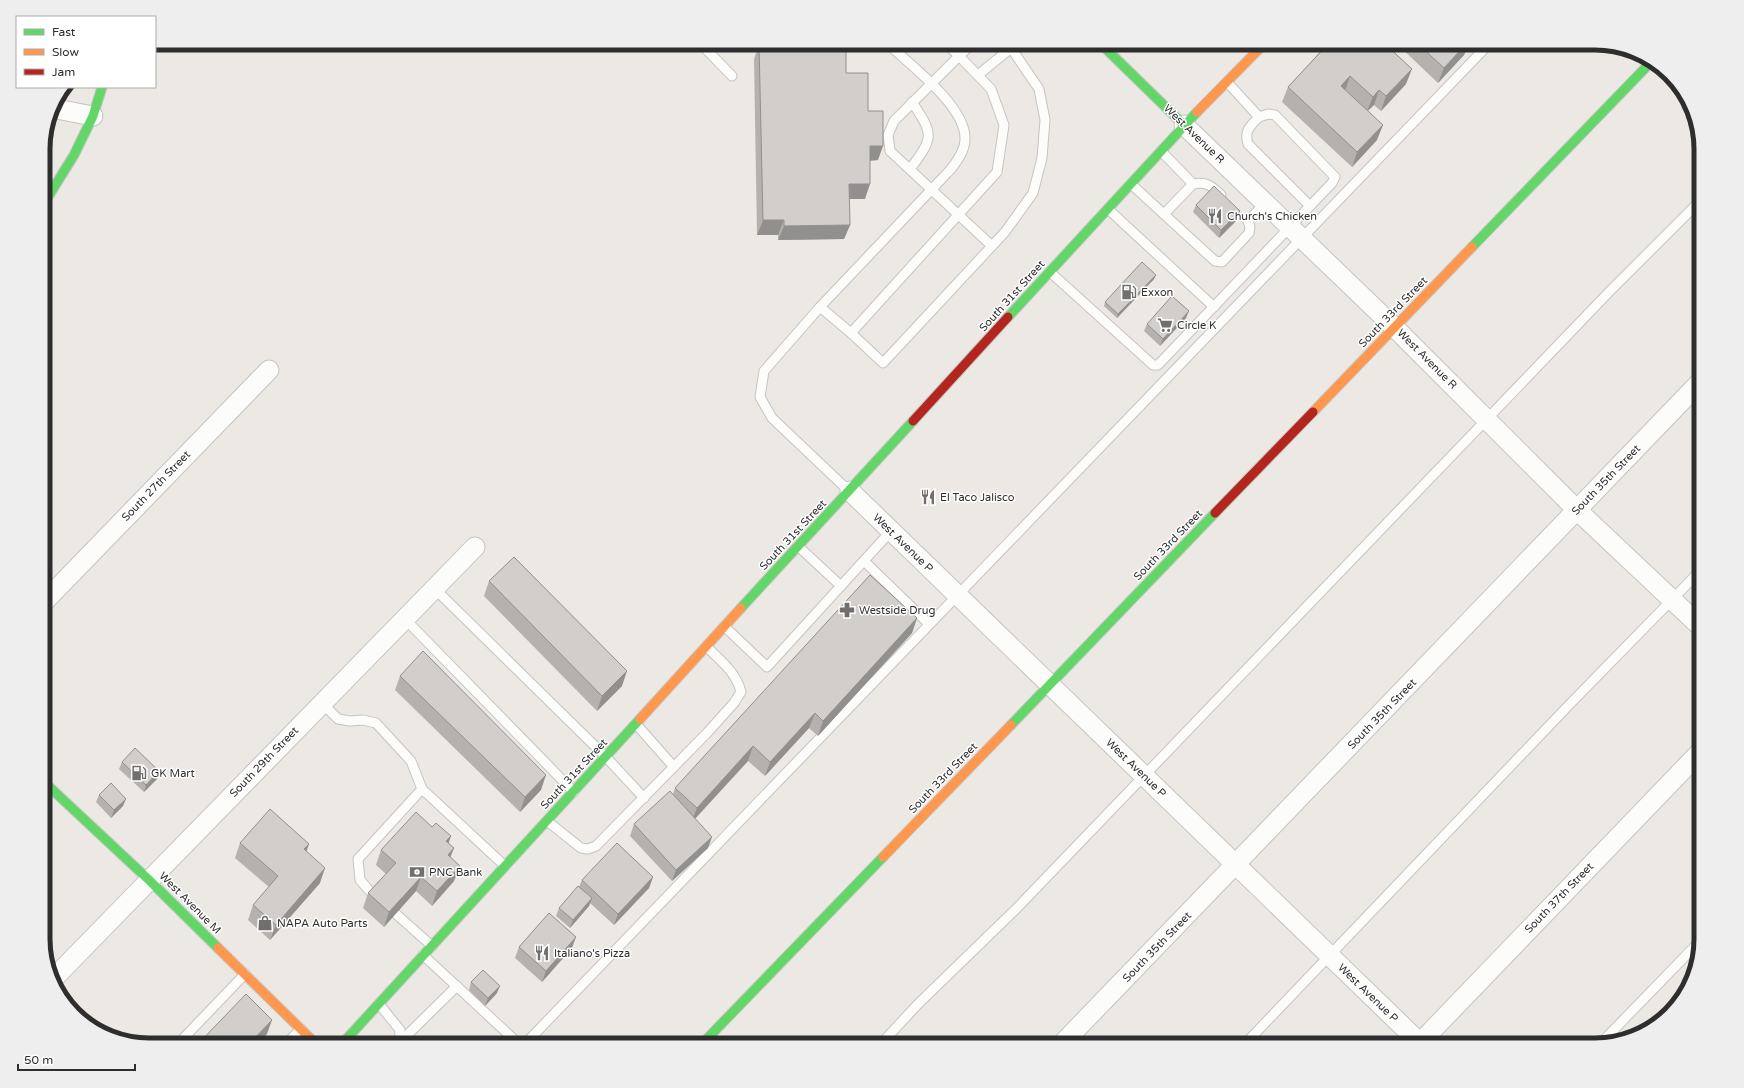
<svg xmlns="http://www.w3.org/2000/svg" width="1744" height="1088" font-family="'Varela Round',sans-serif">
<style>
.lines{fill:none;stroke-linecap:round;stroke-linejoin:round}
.lane-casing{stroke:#c5c4c5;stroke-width:11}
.street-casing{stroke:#c5c4c5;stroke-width:21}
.fast-casing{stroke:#c5c4c5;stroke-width:11}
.slow-casing{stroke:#c5c4c5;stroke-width:11}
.jam-casing{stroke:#c5c4c5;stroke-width:11}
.lane{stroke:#fcfcfb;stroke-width:9}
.street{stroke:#fcfcfb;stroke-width:19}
.fast{stroke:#63d668;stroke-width:9}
.slow{stroke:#ff974d;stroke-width:9}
.jam{stroke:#b3261e;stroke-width:9}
.wall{fill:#b4b1af}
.shaded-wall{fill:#92908e}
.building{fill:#d1cecb;stroke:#92908e}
.labels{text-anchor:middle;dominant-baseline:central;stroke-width:3;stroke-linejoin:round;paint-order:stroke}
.street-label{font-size:11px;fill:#2e2e2e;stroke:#fff}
.poi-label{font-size:11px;fill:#2e2e2e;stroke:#fff;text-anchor:start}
.rim{fill:none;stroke:#2e2e2e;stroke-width:5}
</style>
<rect width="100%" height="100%" fill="#ece8e4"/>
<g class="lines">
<!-- lane casing -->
<g class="lane-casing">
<g id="lane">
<polyline points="700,43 732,76"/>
<polyline points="946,43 959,56 894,121 888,135 890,151 992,246"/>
<path d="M1227,82L1259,117C1250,126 1244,131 1248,144L1310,206L1332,183L1335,177L1275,115L1268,114L1259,117"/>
<path d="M1161,151L1193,184C1206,181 1212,186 1221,195"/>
<path d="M910,169C934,137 934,135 912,102"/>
<polyline points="1131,184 1215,261 1222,262 1249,233 1250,227 1248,221 1266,202"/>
<polyline points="1108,209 1214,307"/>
<polyline points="1164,214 1193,184"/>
<polyline points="1050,272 1153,365 1158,365 1310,206"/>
<path d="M820,307L951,169C958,160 965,150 965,139C966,106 909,64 887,43"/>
<polyline points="851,333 883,363 1005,232 1033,193 1042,158 1045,120 1039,89 1011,48 978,75"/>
<polyline points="849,491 772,418 760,397 764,371 820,307 851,333 997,172 1004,125 991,89 959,56 973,43"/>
<polyline points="799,547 841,586"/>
<polyline points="864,561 929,624"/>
<polyline points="434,588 606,757 644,798"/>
<polyline points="404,618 574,792"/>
<polyline points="725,627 767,667 891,531"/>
<polyline points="322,703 338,719 350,721 363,720 376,723 411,761 422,789"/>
<polyline points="636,724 674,767"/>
<path d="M547,821L581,848L588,849L596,846L707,733L734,703L741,692C736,672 721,661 707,647"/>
<polyline points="374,896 360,880 358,859 422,789 505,866"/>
<polyline points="396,914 432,946"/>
<polyline points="423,955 520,1045"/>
<polyline points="379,1004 400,1030 399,1044"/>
<polyline points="400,1042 457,986"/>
<polyline points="1600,1044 1701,940"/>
<polyline points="177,1045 245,974"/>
<polyline points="285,1045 301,1029"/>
<polyline points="524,1045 1490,43"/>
<polyline points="880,1045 917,1005 1017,908 1610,291 1701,200"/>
<polyline points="1244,1045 1568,706 1701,570"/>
</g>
</g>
<!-- street casing -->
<g class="street-casing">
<g id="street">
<polyline points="51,108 93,116"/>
<polyline points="1184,125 1395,328 1577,510 1701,627"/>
<polyline points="850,491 1422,1045"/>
<polyline points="43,603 269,370"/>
<polyline points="53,979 475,547"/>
<polyline points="1061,1045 1701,381"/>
<polyline points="1418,1045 1701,751"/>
</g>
</g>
<!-- fast casing -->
<g class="fast-casing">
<g id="fast">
<polyline points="1100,43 1184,125"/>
<polyline points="43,205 74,155 93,116 102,87"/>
<polyline points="1472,247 1652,61"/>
<polyline points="1008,317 1197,112"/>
<polyline points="741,608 913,421"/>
<polyline points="1011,725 1215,513"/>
<polyline points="43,781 149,880 218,948"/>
<polyline points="341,1045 640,719"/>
<polyline points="701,1045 883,857"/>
</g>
</g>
<!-- slow casing -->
<g class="slow-casing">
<g id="slow">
<polyline points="1197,112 1265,43"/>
<polyline points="1313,412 1472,247"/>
<polyline points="640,719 741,608"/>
<polyline points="883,857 1011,725"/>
<polyline points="218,948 317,1045"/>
</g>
</g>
<!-- jam casing -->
<g class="jam-casing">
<g id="jam">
<polyline points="913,421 1008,317"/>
<polyline points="1215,513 1313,412"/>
</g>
</g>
<!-- lane -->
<use href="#lane" class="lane"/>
<!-- street -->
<use href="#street" class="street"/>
<!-- fast -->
<use href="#fast" class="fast"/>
<!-- slow -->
<use href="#slow" class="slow"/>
<!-- jam -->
<use href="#jam" class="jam"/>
</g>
<!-- wall -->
<g class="wall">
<polygon points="791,43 846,43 846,73 868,111 878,160 870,161 865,199 849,199 850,225 844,239 778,240 778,235 757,235 754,59 759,44 791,44"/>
<polygon points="1324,43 1394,43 1389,48 1406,84 1381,111 1374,105 1368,111 1377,140 1352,167 1282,102 1288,87 1320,52"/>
<polygon points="1396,43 1469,43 1464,55 1438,83"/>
<polygon points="1196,205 1238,219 1219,238 1193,212"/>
<polygon points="1156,275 1154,279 1117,318 1104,306 1105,302"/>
<polygon points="1186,318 1160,346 1144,331 1147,324"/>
<polygon points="489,581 622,686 597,711 484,596"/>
<polygon points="917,618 912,633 818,736 809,728 765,776 748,761 695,819 708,848 672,881 630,836 634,824 673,794 675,788"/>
<polygon points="400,676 541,790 520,812 395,690"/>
<polygon points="122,762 157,779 144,792 119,769"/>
<polygon points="99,795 123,806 111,818 96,802"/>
<polygon points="240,843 309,844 306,851 320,883 270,940 248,920 253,905 269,887 235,858"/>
<polygon points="448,843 454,848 450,857 454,881 432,906 416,891 384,927 363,908 368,893 386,874 376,865 381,850"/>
<polygon points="653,877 649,888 614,925 590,903 589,906 570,928 556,916 559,908 579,887 582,880"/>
<polygon points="519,947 572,948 542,982 515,958"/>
<polygon points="471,982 497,993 485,1006 469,990"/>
</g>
<!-- shaded-wall -->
<g class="shaded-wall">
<polygon points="1385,43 1394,43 1379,59"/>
<polygon points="1467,43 1469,43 1464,55 1438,83 1444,68"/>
<polygon points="1412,69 1406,84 1381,111 1386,96"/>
<polygon points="1350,76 1345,91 1341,86"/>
<polygon points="1379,90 1374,105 1367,111 1373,97"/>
<polygon points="1383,125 1377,140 1352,167 1357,152"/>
<polygon points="870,146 883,146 878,160 864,161"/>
<polygon points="849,184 870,184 865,199 843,199"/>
<polygon points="1240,211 1238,219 1219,238 1221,230"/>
<polygon points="763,220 784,220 778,235 757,235"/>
<polygon points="850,225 844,239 778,240 784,226"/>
<polygon points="1156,275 1154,279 1117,318 1118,314"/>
<polygon points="1189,311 1186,318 1160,346 1163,339"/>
<polygon points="917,618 912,633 818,736 823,721"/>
<polygon points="627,671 622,686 597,711 602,696"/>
<polygon points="815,713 809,728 765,776 770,762"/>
<polygon points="753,746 748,761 691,823 697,808"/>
<polygon points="159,771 157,779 144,792 146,785"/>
<polygon points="546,775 541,790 520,812 525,797"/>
<polygon points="126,799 123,806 111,818 114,810"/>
<polygon points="451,836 446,851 446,841"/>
<polygon points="712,837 708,848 672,881 676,870"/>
<polygon points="309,844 304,858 304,849"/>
<polygon points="454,848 448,863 448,855"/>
<polygon points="460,866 454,881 432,906 437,891"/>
<polygon points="325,868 320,883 270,940 276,925"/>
<polygon points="421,877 416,891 384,927 389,912"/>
<polygon points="653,877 649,888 614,925 618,914"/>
<polygon points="592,898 589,906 570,928 573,920"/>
<polygon points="576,937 572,948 542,982 546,971"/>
<polygon points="500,986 497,993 485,1006 488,998"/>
<polygon points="272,1020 267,1034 257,1045 248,1045"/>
</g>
<!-- building -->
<g class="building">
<polygon points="795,43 846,43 846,73 868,73 868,111 883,111 883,146 870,146 870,184 849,184 850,225 784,226 784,220 763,220 759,44 795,44"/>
<polygon points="1329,43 1385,43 1385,44 1412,69 1386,96 1379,90 1373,97 1350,76 1341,86 1383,125 1357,152 1288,87"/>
<polygon points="1417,43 1467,43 1444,68"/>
<polygon points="1214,186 1240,211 1221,230 1196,205"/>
<polygon points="1142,262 1156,275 1118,314 1105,302"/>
<polygon points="1172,296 1189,311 1163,339 1147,324"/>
<polygon points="514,557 627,671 602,696 489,581"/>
<polygon points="870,575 917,618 823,721 815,713 770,762 753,746 697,808 675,788"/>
<polygon points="423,651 546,775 525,797 400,676"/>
<polygon points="135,748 159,771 146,785 122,762"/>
<polygon points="111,783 126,799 114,810 99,795"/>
<polygon points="670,791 712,837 676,870 634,824"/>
<polygon points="270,809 309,844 304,849 325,868 276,925 253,905 278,876 240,843"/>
<polygon points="416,812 432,827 436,823 451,836 446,841 454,848 448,855 460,866 437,891 421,877 389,912 368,893 396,863 381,850"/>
<polygon points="617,843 653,877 618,914 582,880"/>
<polygon points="578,886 592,898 573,920 559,908"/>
<polygon points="549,913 576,937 546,971 519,947"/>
<polygon points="483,970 500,986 488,998 471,982"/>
<polygon points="246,994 272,1020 248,1045 197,1045"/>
</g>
<!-- icons -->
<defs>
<g id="restaurant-bare" transform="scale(1.2)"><path d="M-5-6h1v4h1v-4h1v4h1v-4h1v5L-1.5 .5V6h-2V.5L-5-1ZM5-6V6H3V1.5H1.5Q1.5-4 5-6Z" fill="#706f6e" stroke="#fff" stroke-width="2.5" paint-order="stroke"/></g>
<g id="fuel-bare" transform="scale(1.2)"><path d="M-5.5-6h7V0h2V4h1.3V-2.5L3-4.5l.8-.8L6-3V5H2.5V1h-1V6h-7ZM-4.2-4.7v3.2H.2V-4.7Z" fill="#706f6e" stroke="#fff" stroke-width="2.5" paint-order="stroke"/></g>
<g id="supermarket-bare" transform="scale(1.2)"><path d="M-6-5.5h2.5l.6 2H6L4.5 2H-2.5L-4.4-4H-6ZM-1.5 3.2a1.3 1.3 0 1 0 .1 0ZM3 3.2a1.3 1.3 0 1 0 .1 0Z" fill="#706f6e" stroke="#fff" stroke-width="2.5" paint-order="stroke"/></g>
<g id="pharmacy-bare" transform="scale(1.2)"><path d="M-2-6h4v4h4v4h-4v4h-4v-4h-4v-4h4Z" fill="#706f6e" stroke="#fff" stroke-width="2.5" paint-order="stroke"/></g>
<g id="bank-bare" transform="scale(1.2)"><path d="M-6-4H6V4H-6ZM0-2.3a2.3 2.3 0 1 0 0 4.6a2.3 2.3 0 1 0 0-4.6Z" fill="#706f6e" stroke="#fff" stroke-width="2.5" paint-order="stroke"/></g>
<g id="shop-bare" transform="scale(1.2)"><path d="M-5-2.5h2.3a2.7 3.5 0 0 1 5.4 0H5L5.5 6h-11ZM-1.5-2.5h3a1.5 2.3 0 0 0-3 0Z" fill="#706f6e" stroke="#fff" stroke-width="2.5" paint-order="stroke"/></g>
</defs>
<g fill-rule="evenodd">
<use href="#restaurant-bare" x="1215" y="216"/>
<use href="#fuel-bare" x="1129" y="292"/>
<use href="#supermarket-bare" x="1165" y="325"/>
<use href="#restaurant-bare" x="928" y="497"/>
<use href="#pharmacy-bare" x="847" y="610"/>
<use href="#fuel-bare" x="139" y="773"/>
<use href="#bank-bare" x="417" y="872"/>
<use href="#shop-bare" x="265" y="923"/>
<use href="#restaurant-bare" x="542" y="953"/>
</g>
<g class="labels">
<!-- street labels -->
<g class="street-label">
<text transform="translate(1194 134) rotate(44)">West Avenue R</text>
<text transform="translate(1012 296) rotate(-48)">South 31st Street</text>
<text transform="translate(1393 312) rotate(-46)">South 33rd Street</text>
<text transform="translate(1427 359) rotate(45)">West Avenue R</text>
<text transform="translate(1606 480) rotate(-46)">South 35th Street</text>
<text transform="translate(156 486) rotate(-46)">South 27th Street</text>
<text transform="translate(793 535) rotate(-47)">South 31st Street</text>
<text transform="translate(903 543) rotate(44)">West Avenue P</text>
<text transform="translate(1168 545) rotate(-46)">South 33rd Street</text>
<text transform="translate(1382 714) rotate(-46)">South 35th Street</text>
<text transform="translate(264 762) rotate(-46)">South 29th Street</text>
<text transform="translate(1136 768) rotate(44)">West Avenue P</text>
<text transform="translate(574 774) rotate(-47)">South 31st Street</text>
<text transform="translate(943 778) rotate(-46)">South 33rd Street</text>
<text transform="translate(1559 898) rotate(-46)">South 37th Street</text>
<text transform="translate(190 903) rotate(45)">West Avenue M</text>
<text transform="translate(1157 947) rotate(-46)">South 35th Street</text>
<text transform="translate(1368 993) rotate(44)">West Avenue P</text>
</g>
<!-- poi labels -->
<g class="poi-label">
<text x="1227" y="216">Church's Chicken</text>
<text x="1141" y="292">Exxon</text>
<text x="1177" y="325">Circle K</text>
<text x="940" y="497">El Taco Jalisco</text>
<text x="859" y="610">Westside Drug</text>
<text x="151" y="773">GK Mart</text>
<text x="429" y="872">PNC Bank</text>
<text x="277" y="923">NAPA Auto Parts</text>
<text x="554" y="953">Italiano's Pizza</text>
</g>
</g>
<!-- crop -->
<path d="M0 0H1744V1088H0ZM149 50H1595A99 99 0 0 1 1694 149V939A99 99 0 0 1 1595 1038H149A99 99 0 0 1 50 939V149A99 99 0 0 1 149 50Z" fill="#eee" fill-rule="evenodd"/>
<path class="rim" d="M149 50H1595A99 99 0 0 1 1694 149V939A99 99 0 0 1 1595 1038H149A99 99 0 0 1 50 939V149A99 99 0 0 1 149 50Z"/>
<!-- legend -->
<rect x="16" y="16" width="140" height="72" fill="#ffffff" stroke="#ababab"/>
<rect x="24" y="29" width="20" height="6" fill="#63d668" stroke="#ababab"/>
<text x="52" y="36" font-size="12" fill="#2e2e2e">Fast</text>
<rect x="24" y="49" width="20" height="6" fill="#ff974d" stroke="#ababab"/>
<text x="52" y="56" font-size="12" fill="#2e2e2e">Slow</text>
<rect x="24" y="69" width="20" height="6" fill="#b3261e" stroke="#ababab"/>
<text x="52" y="76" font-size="12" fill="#2e2e2e">Jam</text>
<!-- scale -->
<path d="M18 1064v6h117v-6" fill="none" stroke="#2e2e2e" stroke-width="2"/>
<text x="24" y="1064" font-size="12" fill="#2e2e2e" stroke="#ffffff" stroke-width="3" paint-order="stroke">50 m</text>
</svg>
